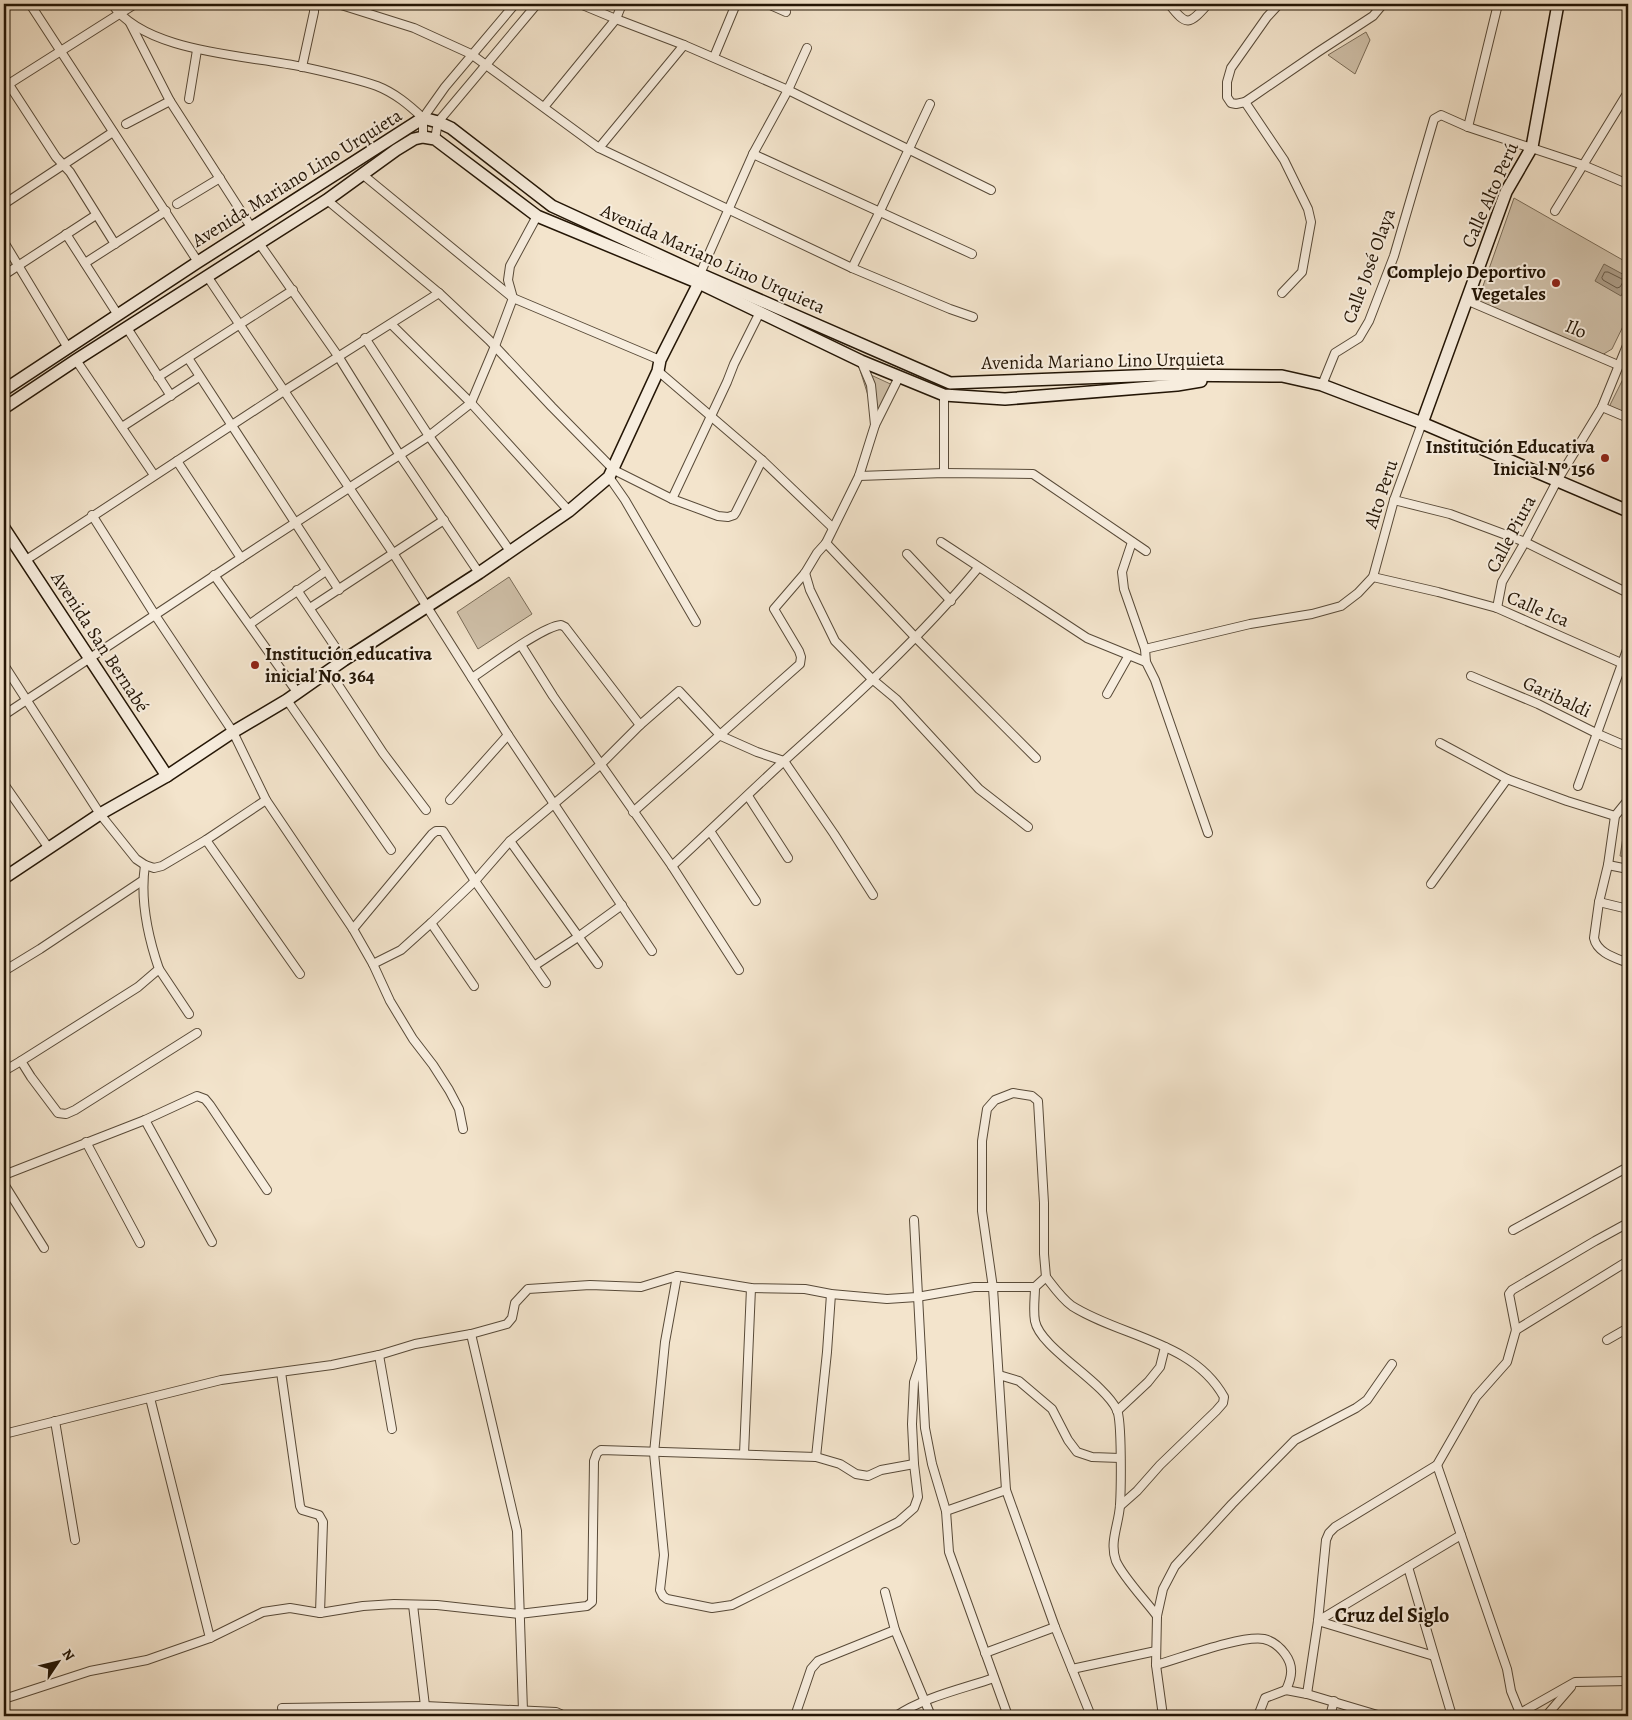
<svg xmlns="http://www.w3.org/2000/svg" width="1632" height="1720" font-family="Alegreya,serif">
<style>
.green{fill:#d0c1aa;stroke:#7a6c58}
.water{fill:#ad9e89;stroke:#766855}
.lines{fill:none;stroke-linecap:round;stroke-linejoin:round}
.shore{stroke:#685a48;stroke-width:1}
.street-casing{stroke:#584a38;stroke-width:10}
.secondary-casing{stroke:#241606;stroke-width:14}
.street{stroke:#f7edde;stroke-width:8}
.secondary{stroke:#f7edde;stroke-width:11}
.poi-dot{fill:#8f2418;stroke:#f7edde;stroke-width:2}
.labels{text-anchor:middle;dominant-baseline:central;stroke-width:4;stroke-linejoin:round;paint-order:stroke}
.street-label{font-size:19px;fill:#241606;stroke:#f7edde}
.poi-label{font-size:19px;font-weight:bold;fill:#241606;stroke:#f7edde;text-anchor:end}
.neighbourhood-label{font-size:20px;font-weight:bold;fill:#241606;stroke:#f7edde}
</style>
<rect width="100%" height="100%" fill="#f3e4cc"/>
<filter id="stains"><feTurbulence type="fractalNoise" baseFrequency=".004" numOctaves="4"/><feColorMatrix values="0 0 0 0 .2 0 0 0 0 .09 0 0 0 0 .02 0 0 0 .5 -.17"/></filter>
<radialGradient id="worn" r=".72"><stop offset=".6" stop-color="#630" stop-opacity="0"/><stop offset="1" stop-color="#630" stop-opacity=".3"/></radialGradient>
<!-- green -->
<g class="green">
<polygon points="1366,32 1370,40 1355,74 1328,55"/>
<polygon points="1514,198 1628,263 1628,316 1612,349 1602,355 1477,303"/>
<polygon points="1628,369 1628,416 1609,407"/>
<polygon points="860,370 897,387 877,424"/>
<polygon points="509,577 532,614 478,649 457,612"/>
<polygon points="1625,825 1628,825 1628,857 1620,856"/>
</g>
<!-- water -->
<polygon class="water" points="1604,264 1628,277 1628,282 1621,296 1595,281"/>
<g class="lines">
<!-- shore -->
<polygon class="shore" points="1605,272 1608,272 1622,279 1623,282 1620,287 1617,288 1603,280 1602,278"/>
<!-- street casing -->
<g class="street-casing">
<g id="street">
<polyline points="30,4 198,262"/>
<path d="M112,4C145,53 248,55 303,67C326,72 354,78 377,86C395,93 409,105 423,118"/>
<polyline points="338,4 414,28 471,54 599,148 852,268 950,309 973,317"/>
<polyline points="580,4 616,19 684,45 788,90 991,190"/>
<polyline points="768,4 786,12"/>
<path d="M1169,4C1187,27 1189,25 1208,4"/>
<polyline points="1279,4 1267,17 1231,68 1227,82 1227,97 1231,103 1236,104 1245,102 1318,52 1373,16 1383,4"/>
<polyline points="130,23 170,101 251,227"/>
<polyline points="714,57 736,4"/>
<polyline points="302,67 314,12 314,4"/>
<polyline points="4,77 56,157 70,172 115,244"/>
<polyline points="4,87 135,4"/>
<polyline points="189,99 197,50"/>
<polyline points="1245,102 1284,160 1308,209 1311,222 1302,272 1282,293"/>
<polyline points="544,107 616,19 622,4"/>
<polyline points="126,124 170,101"/>
<polyline points="1468,127 1498,4"/>
<polyline points="423,137 423,118 445,87 515,4"/>
<polyline points="435,139 438,122 537,4"/>
<polyline points="599,148 684,45"/>
<polyline points="753,154 972,254"/>
<polyline points="362,174 513,298 660,360"/>
<polyline points="327,200 439,293 489,340 552,407 614,470 672,499 718,516 728,517 734,515 736,512 762,460"/>
<polyline points="4,204 113,132"/>
<polyline points="177,204 220,178"/>
<polyline points="1555,211 1628,92"/>
<polyline points="66,234 118,315"/>
<polyline points="4,242 68,348"/>
<polyline points="259,243 338,356 399,454 479,573"/>
<polyline points="85,263 166,211"/>
<polyline points="852,268 880,211 930,104"/>
<polyline points="700,274 753,154 788,90 807,48"/>
<polyline points="4,275 96,215"/>
<polyline points="207,276 393,553 508,735 652,951"/>
<polyline points="1466,300 1618,365"/>
<polyline points="391,324 471,403 569,511"/>
<polyline points="127,328 171,396"/>
<polyline points="365,338 429,436 510,551"/>
<polyline points="188,358 339,590"/>
<polyline points="76,360 154,475"/>
<polyline points="658,371 762,460 832,527"/>
<polyline points="158,377 293,290"/>
<polyline points="1322,385 1335,353 1359,338 1369,321 1394,256 1434,119 1441,115 1468,127 1583,165 1628,184"/>
<polyline points="944,395 944,473"/>
<polyline points="1602,407 1628,418"/>
<polyline points="875,425 899,377"/>
<polyline points="122,427 199,377"/>
<polyline points="177,461 241,558"/>
<polyline points="859,476 944,473 1033,474 1146,551"/>
<polyline points="609,477 625,500 696,622"/>
<polyline points="672,499 727,382 734,364 760,312"/>
<polyline points="1394,500 1450,514 1525,542 1628,593"/>
<polyline points="92,515 155,615 233,732 266,800 353,929 373,964 390,1001 413,1039 433,1065 449,1090 459,1109 463,1129"/>
<polyline points="941,542 1087,638 1146,662 1155,680 1208,833"/>
<polyline points="1132,542 1122,572 1124,589 1145,649"/>
<polyline points="826,543 916,638 1036,758"/>
<polyline points="907,554 951,601"/>
<polyline points="26,560 284,391 439,293"/>
<polyline points="805,573 810,590 835,641 872,679 896,699 979,789 1028,827"/>
<polyline points="214,575 297,692"/>
<polyline points="1373,577 1438,592 1497,608 1628,666"/>
<polyline points="297,590 344,660"/>
<polyline points="310,608 444,520"/>
<polyline points="1497,608 1502,582 1525,542 1557,481 1602,407 1628,343"/>
<polyline points="250,624 326,571"/>
<polyline points="521,645 553,696 672,866 739,970"/>
<polyline points="1146,662 1145,649 1250,624 1312,614 1341,606 1358,593 1373,577 1394,500 1422,423"/>
<polyline points="4,665 100,814 136,859 145,865 154,868 162,866 206,840 266,800"/>
<polyline points="329,671 383,753 426,810"/>
<polyline points="1471,676 1538,704 1598,734 1628,747"/>
<path d="M472,678C490,666 543,626 561,625L565,627L640,725"/>
<polyline points="1107,694 1129,655"/>
<polyline points="287,700 391,850"/>
<polyline points="4,715 241,558 429,436 471,403 495,346 513,298 508,280 510,266 537,216"/>
<polyline points="1440,743 1507,779 1567,801 1615,816"/>
<polyline points="4,784 48,847"/>
<polyline points="1578,786 1628,647"/>
<polyline points="748,796 788,858"/>
<polyline points="450,800 508,735"/>
<path d="M1628,800L1615,816L1608,865L1599,902L1594,938C1597,953 1616,958 1628,963"/>
<polyline points="633,812 800,664 801,657 799,651 774,609 805,573 817,553 826,543 859,476 875,425 871,385 861,361"/>
<polyline points="710,831 756,901"/>
<polyline points="206,840 300,974"/>
<polyline points="510,841 598,964"/>
<polyline points="1608,865 1628,869"/>
<path d="M672,866C710,831 747,795 785,760C853,699 920,638 978,568"/>
<polyline points="1431,884 1507,779"/>
<polyline points="1599,902 1628,909"/>
<polyline points="431,923 474,986"/>
<polyline points="353,929 432,834 436,831 443,831 475,881 546,983"/>
<polyline points="373,964 401,950 431,923 475,881 510,841 600,765 640,725 679,691 721,736 757,752 784,761 834,834 873,895"/>
<polyline points="534,966 578,937 622,905"/>
<polyline points="159,969 189,1014"/>
<polyline points="4,971 40,949 142,881"/>
<polyline points="21,1061 31,1077 58,1113 66,1114 75,1110 197,1033"/>
<path d="M4,1071L21,1061L138,987L159,969C148,937 140,899 145,865"/>
<polyline points="145,1120 212,1242"/>
<polyline points="86,1142 140,1243"/>
<polyline points="4,1175 145,1120 197,1096 205,1099 210,1105 267,1190"/>
<polyline points="4,1184 44,1248"/>
<polyline points="914,1220 925,1428 932,1464 946,1511 949,1552 1008,1716"/>
<polyline points="1513,1230 1628,1167"/>
<polyline points="677,1276 665,1342 654,1453 664,1555 660,1590 663,1596 667,1599 712,1608 732,1605 898,1522 914,1508 918,1497 914,1464 912,1424 914,1382 921,1361"/>
<path d="M1046,1277C1053,1286 1062,1299 1072,1306C1121,1337 1193,1341 1224,1397L1223,1403L1216,1411L1160,1465L1137,1491L1120,1506"/>
<polyline points="1516,1330 1628,1261"/>
<polyline points="471,1334 517,1531 523,1711"/>
<polyline points="1607,1340 1628,1328"/>
<polyline points="379,1355 392,1429"/>
<polyline points="281,1372 300,1506 302,1510 319,1515 323,1522 320,1613"/>
<polyline points="999,1375 1019,1381 1052,1409 1068,1440 1077,1452 1092,1457 1120,1458"/>
<polyline points="150,1398 210,1638"/>
<polyline points="1117,1411 1148,1382 1160,1367 1165,1347"/>
<polyline points="55,1421 75,1540"/>
<polyline points="4,1434 221,1380 332,1365 379,1355 415,1344 471,1334 507,1324 512,1318 515,1303 528,1289 590,1285 641,1287 677,1276 751,1288 805,1289 831,1294 887,1299 917,1297 974,1287 1035,1287"/>
<polyline points="744,1454 751,1288"/>
<polyline points="816,1457 827,1352 831,1294"/>
<polyline points="1437,1465 1507,1669 1511,1691 1520,1713"/>
<polyline points="946,1511 1006,1490"/>
<polyline points="1408,1567 1452,1716"/>
<polyline points="885,1592 895,1630 931,1716"/>
<polyline points="413,1605 425,1706"/>
<polyline points="1318,1621 1461,1535"/>
<polyline points="1318,1621 1434,1656"/>
<polyline points="985,1653 1055,1627"/>
<path d="M1156,1665C1181,1658 1241,1635 1264,1639C1273,1641 1279,1646 1285,1654C1294,1666 1292,1677 1286,1690"/>
<polyline points="1072,1669 1156,1651"/>
<polyline points="1307,1694 1318,1621 1326,1540 1329,1533 1335,1527 1437,1465 1476,1397 1507,1362 1516,1330 1509,1294 1512,1290 1595,1241 1628,1223"/>
<polyline points="4,1699 90,1671 147,1660 210,1638 263,1612 290,1608 320,1613 363,1606 394,1604 437,1605 519,1614 587,1606 592,1602 594,1461 597,1453 601,1450 816,1457 840,1464 856,1474 868,1476 881,1470 914,1464"/>
<polyline points="282,1708 425,1706 556,1712 565,1716"/>
<polyline points="795,1716 811,1669 818,1661 895,1630"/>
<path d="M896,1716C924,1697 962,1689 994,1678"/>
<path d="M1091,1716L1055,1627L1006,1490L993,1288L982,1211V1141L987,1109L995,1100L1013,1093L1032,1096L1038,1101L1044,1203V1254L1046,1277L1035,1287C1035,1297 1033,1310 1035,1321C1040,1348 1103,1381 1117,1410C1122,1421 1121,1489 1120,1505C1119,1524 1109,1542 1116,1561C1123,1577 1146,1601 1157,1616"/>
<polyline points="1163,1716 1156,1665 1157,1616 1163,1589 1175,1566 1232,1504 1295,1440 1356,1408 1367,1400 1392,1364"/>
<polyline points="1258,1716 1265,1698 1286,1690 1307,1694 1381,1716"/>
<polyline points="1330,1716 1334,1701"/>
<polyline points="1515,1716 1575,1682 1628,1681"/>
<polyline points="1546,1716 1571,1687"/>
</g>
</g>
<!-- secondary casing -->
<g class="secondary-casing">
<g id="secondary">
<polyline points="4,390 198,262 423,118 438,122 451,128 552,206 700,274 950,383 1160,375 1282,376 1322,385 1422,423 1628,511"/>
<polyline points="4,408 76,360 327,200 396,150 414,139 423,137 435,139 537,216 699,283 861,361 944,395 1005,399 1177,385 1201,381"/>
<polyline points="1422,423 1506,192 1532,147 1558,4"/>
<polyline points="4,528 167,776"/>
<polyline points="4,878 100,814 167,776 233,732 287,700 344,660 479,573 569,511 609,477 658,371 660,360 699,283 700,276"/>
</g>
</g>
<!-- street -->
<use href="#street" class="street"/>
<!-- secondary -->
<use href="#secondary" class="secondary"/>
</g>
<!-- markers -->
<g class="poi-dot">
<circle cx="1556" cy="283" r="5"/>
<circle cx="1605" cy="458" r="5"/>
<circle cx="255" cy="665" r="5"/>
</g>
<g class="labels">
<!-- street labels -->
<g class="street-label">
<text transform="translate(297 178) rotate(-32)">Avenida Mariano Lino Urquieta</text>
<text transform="translate(1490 195) rotate(-66)">Calle Alto Perú</text>
<text transform="translate(713 259) rotate(24)">Avenida Mariano Lino Urquieta</text>
<text transform="translate(1369 266) rotate(-70)">Calle José Olaya</text>
<text transform="translate(1576 329) rotate(23)">Ilo</text>
<text transform="translate(1103 361) rotate(-1)">Avenida Mariano Lino Urquieta</text>
<text transform="translate(1381 494) rotate(-72)">Alto Peru</text>
<text transform="translate(1511 534) rotate(-62)">Calle Piura</text>
<text transform="translate(1538 609) rotate(23)">Calle Ica</text>
<text transform="translate(100 642) rotate(57)">Avenida San Bernabé</text>
<text transform="translate(1557 697) rotate(25)">Garibaldi</text>
</g>
<!-- poi labels -->
<g class="poi-label">
<text x="1546" y="272">Complejo Deportivo<tspan x="1546" dy="22">Vegetales</tspan></text>
<text x="1595" y="447">Institución Educativa<tspan x="1595" dy="22">Inicial Nº 156</tspan></text>
<text x="265" y="654" text-anchor="start">Institución educativa<tspan x="265" dy="22">inicial No. 364</tspan></text>
</g>
<!-- neighbourhood labels -->
<g class="neighbourhood-label">
<text x="1392" y="1615">Cruz del Siglo</text>
</g>
</g>
<!-- margin -->
<rect width="1632" height="1720" fill="none" stroke="#f3e4cc" stroke-width="20"/>
<rect x="5" y="5" width="1622" height="1710" fill="none" stroke="#241606" stroke-width="2.5"/>
<rect x="10" y="10" width="1612" height="1700" fill="none" stroke="#241606"/>
<!-- north arrow -->
<g transform="translate(58 1662) rotate(55)" stroke="#f7edde" stroke-width="4" paint-order="stroke">
<path d="M0-4L9 19L0 12L-9 19Z" fill="#241606"/>
<text y="-8" font-size="14" font-weight="bold" text-anchor="middle" fill="#241606">N</text>
</g>
<rect width="100%" height="100%" filter="url(#stains)"/>
<rect width="100%" height="100%" fill="url(#worn)"/>
</svg>
